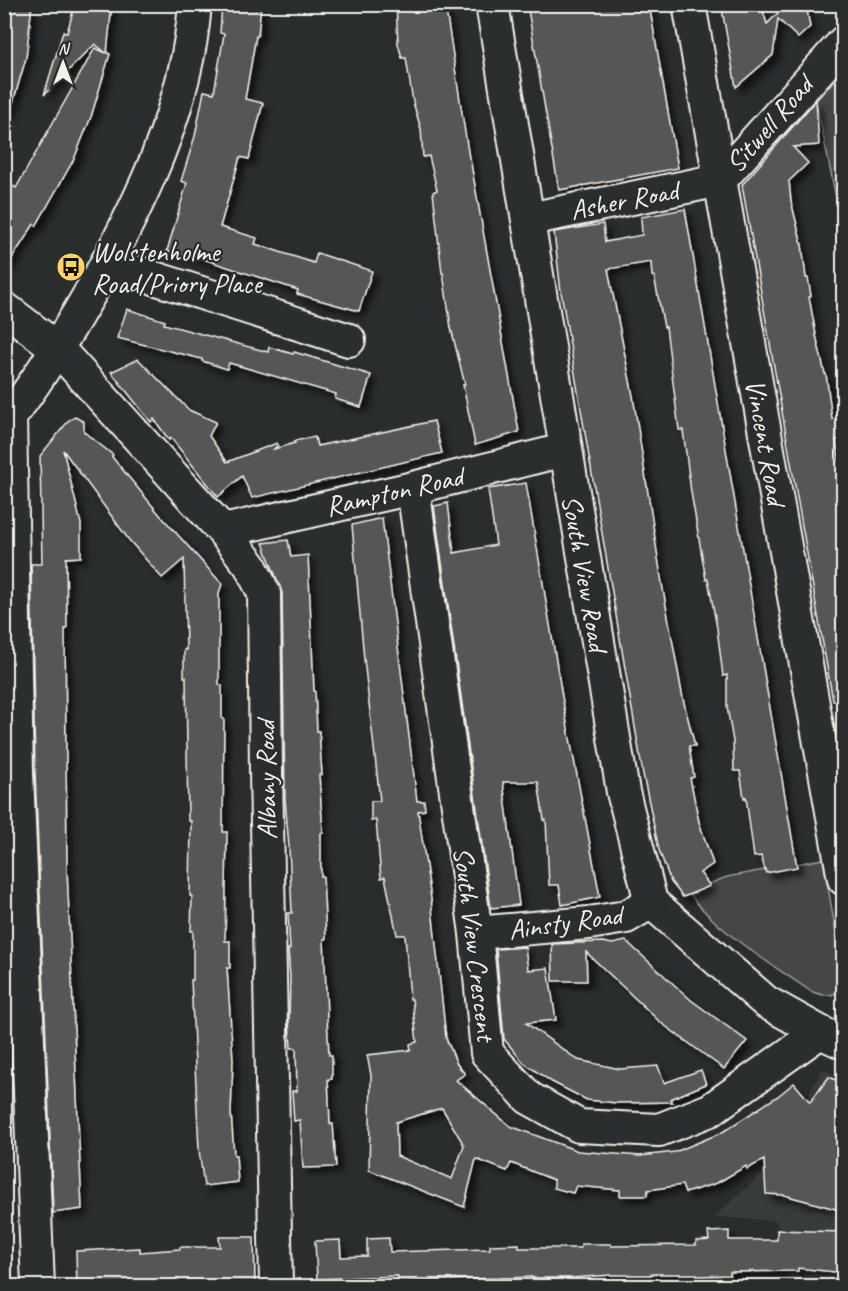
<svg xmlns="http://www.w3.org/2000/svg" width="848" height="1291" font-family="Caveat,sans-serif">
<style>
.built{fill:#373a3a}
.green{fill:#444645;stroke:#9c9c96;stroke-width:1.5}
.building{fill:#555756;stroke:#f4f1e8;stroke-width:1.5;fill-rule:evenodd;filter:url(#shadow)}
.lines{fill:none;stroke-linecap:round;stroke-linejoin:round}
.minor-casing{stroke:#f4f1e8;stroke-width:36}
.minor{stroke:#2a2d2e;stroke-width:32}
.labels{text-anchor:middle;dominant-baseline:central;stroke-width:4.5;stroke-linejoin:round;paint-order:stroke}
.street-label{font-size:28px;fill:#f4f1e8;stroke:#2a2d2e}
.poi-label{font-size:28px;fill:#f4f1e8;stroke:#2a2d2e;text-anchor:start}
</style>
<defs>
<filter id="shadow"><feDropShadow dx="5.5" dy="5.5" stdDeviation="3" flood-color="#0009"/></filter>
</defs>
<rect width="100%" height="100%" fill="#2a2d2e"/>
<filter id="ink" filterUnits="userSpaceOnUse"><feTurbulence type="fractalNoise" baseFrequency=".0167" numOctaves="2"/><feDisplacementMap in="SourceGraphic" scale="12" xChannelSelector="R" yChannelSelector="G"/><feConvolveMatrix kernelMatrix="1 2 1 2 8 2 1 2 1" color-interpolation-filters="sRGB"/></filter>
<g filter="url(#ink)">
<!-- built -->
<polygon class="built" points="823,1068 843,1080 843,1286 788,1286 777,1221 714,1217 775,1162 832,1117 808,1095"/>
<!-- green -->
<g class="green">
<polygon points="843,71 843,231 816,101"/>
<path d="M823,859L843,973C843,997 829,999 810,991C769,962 719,934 688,892L727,877Z"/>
</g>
<!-- building -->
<g class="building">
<polygon points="8,4 32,4 26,58 10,113 4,112 4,39"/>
<polygon points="75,4 112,4 107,53 110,54 91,117 74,159 36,226 34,224 4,271 4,181 16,188 95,48 106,53 95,44 44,95 63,32 67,33"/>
<polygon points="222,4 261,4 258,36 256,36 245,99 263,103 249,159 240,157 220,227 257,238 255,244 314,263 317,253 372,271 359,311 297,294 298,290 200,258 167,251 187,183 181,181 195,136 204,91 214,93 224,34 220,33"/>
<polygon points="396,4 445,4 469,158 470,158 519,432 475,445 463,385 465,385 451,328 443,273 442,273 433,192 437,190 429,156 423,157 421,129 413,102 406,58 402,58 398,44"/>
<polygon points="527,4 649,4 678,168 559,190"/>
<polygon points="721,4 761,4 767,24 787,4 806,4 810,27 798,38 778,19 773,55 736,87"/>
<polygon points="816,100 819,145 793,147 808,163 789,181 791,201 802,245 806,278 808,278 811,296 809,297 816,335 825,374 826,374 832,419 838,419 839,440 836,440 843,481 843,700 833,701 742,185"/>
<polygon points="685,209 797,867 766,873 761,856 754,857 746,797 744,798 740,771 734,771 733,741 727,707 727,675 723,676 717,628 708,579 706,580 691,492 683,430 679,430 666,327 664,327 654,276 652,276 651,262 608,269 633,396 662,584 683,699 695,746 689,746 694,777 690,778 699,822 713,864 700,873 710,886 683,897 671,882 659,850 643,774 561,292 554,232 603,224 605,242 642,235 641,217"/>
<polygon points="127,309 165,321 164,324 268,352 269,347 293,354 294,352 371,375 361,407 335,399 336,394 229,363 227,369 202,361 202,359 117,338"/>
<polygon points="138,359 189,410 216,422 209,436 227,462 277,443 278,445 274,449 295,443 294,441 315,437 317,446 434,421 442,453 252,498 242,476 218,497 171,438 169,440 154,419 151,422 111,372"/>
<polygon points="75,417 84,422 84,432 113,455 112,457 160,515 222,584 219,593 219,685 222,685 222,719 224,719 223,832 227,832 225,941 230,941 230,968 227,968 233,1060 231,1112 234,1155 236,1155 238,1182 204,1186 199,1150 191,980 193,980 193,931 191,931 192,896 190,896 191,821 188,821 186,677 184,677 184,650 186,650 184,559 162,578 129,540 63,450 81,524 81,557 66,558 67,629 65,629 67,870 82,1209 53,1213 35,772 31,564 42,564 40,456 69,420"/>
<polygon points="526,483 563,702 600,897 562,905 559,885 549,885 546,820 544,820 538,782 503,782 519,905 491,908 434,506 448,503 454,553 496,545 488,489"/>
<path d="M382,518L417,801H424L425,810L418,811L431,899L446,1038L457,1064L465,1074L456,1080L510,1126L578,1151L640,1156L675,1152L721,1133L778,1096L794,1083L810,1102L829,1077L843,1083V1211L784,1195L766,1194L764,1160L747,1169L746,1166L717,1183L685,1193L682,1185L648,1190L647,1196H620V1190L576,1186L573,1193L554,1188V1180L511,1163L507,1171L476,1159L464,1207L369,1170L371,1075L367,1055L411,1050L410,1044L417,1042L412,999H410L405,935H397L385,877L381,878L376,820L371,821V801H380L364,659L352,525ZM442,1108L464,1145L452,1179L397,1156L396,1122Z"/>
<polygon points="288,540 291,557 308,555 314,691 315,691 317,731 319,731 322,775 319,775 323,833 321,833 321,876 323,876 326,939 324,939 327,1018 329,1055 332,1055 332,1079 328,1079 330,1124 333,1124 336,1167 303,1168 300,1120 294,1121 292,1091 297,1091 296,1048 291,1048 289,1020 290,977 288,949 290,949 288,913 292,913 289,847 285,799 282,593 263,543"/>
<polygon points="626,941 691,1000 747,1041 724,1069 660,1022 586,952 587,981 553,981 552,944 603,942 612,944"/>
<polygon points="525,947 528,970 548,968 556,1020 526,1023 578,1060 620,1069 658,1066 664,1083 701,1070 706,1084 670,1099 672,1102 617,1103 587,1100 552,1082 524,1063 504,1039 496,949"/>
<polygon points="777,1230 843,1232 843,1263 835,1272 798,1268 798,1271 730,1272 730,1275 697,1276 697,1274 651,1274 651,1275 611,1275 572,1278 532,1278 532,1277 398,1282 398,1276 317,1279 315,1241 340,1240 341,1257 367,1256 367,1239 389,1238 390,1252 490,1249 490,1245 519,1244 519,1248 581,1248 581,1244 611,1244 611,1246 696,1245 696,1241 709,1240 708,1232 729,1231 729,1240 777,1240"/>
<polygon points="219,1237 254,1237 255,1284 177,1284 147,1286 147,1283 77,1287 76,1251 140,1248 140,1252 180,1249 180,1247 220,1247"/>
</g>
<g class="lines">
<!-- minor casing -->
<g class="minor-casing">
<g id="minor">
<polyline points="492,4 623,792 651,902 766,1002 820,1032 844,1043"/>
<polyline points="689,4 844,879"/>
<polyline points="529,219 720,180 844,42"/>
<polyline points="107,263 349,340"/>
<polyline points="4,308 58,349 223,531 250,565 264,593 266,771 276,1286"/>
<polyline points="10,418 17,773 38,1286"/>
<path d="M4,425C36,384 63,340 89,295C140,205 187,108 195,4"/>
<polyline points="413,488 476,933 487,1053 529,1098 579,1126 659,1130 710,1110 820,1032"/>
<polyline points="223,531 413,488 564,450"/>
<polyline points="476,933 589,923 626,917 651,902"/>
</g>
</g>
<!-- minor -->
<use href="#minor" class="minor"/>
</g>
</g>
<!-- icons -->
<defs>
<g id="bus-disc" transform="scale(1.5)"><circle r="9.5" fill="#ffd166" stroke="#2a2d2e"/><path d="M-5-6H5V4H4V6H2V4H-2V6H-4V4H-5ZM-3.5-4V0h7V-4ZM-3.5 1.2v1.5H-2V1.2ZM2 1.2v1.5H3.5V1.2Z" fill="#111"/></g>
</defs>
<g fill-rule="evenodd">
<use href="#bus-disc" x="71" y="267"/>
</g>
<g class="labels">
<!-- street labels -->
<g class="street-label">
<text transform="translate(769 124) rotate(-49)">Sitwell Road</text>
<text transform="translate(624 200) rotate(-11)">Asher Road</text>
<text transform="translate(766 442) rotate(80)">Vincent Road</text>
<text transform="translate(394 491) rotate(-13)">Rampton Road</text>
<text transform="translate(585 573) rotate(80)">South View Road</text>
<text transform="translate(266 780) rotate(-91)">Albany Road</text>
<text transform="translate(565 922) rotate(-8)">Ainsty Road</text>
<text transform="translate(475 944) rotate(83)">South View Crescent</text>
</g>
<!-- poi labels -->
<g class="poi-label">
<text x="92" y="251">Wolstenholme<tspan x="92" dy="32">Road/Priory Place</tspan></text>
</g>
</g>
<!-- margin -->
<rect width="848" height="1291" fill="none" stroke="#2a2d2e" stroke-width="24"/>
<rect x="12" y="12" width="824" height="1267" fill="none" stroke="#f4f1e8" stroke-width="2" filter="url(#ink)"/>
<!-- north arrow -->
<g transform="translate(63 63)" stroke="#2a2d2e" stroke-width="4.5" paint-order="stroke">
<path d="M0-4.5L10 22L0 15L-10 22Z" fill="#f4f1e8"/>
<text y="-9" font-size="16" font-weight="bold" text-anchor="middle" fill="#f4f1e8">N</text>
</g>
</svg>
